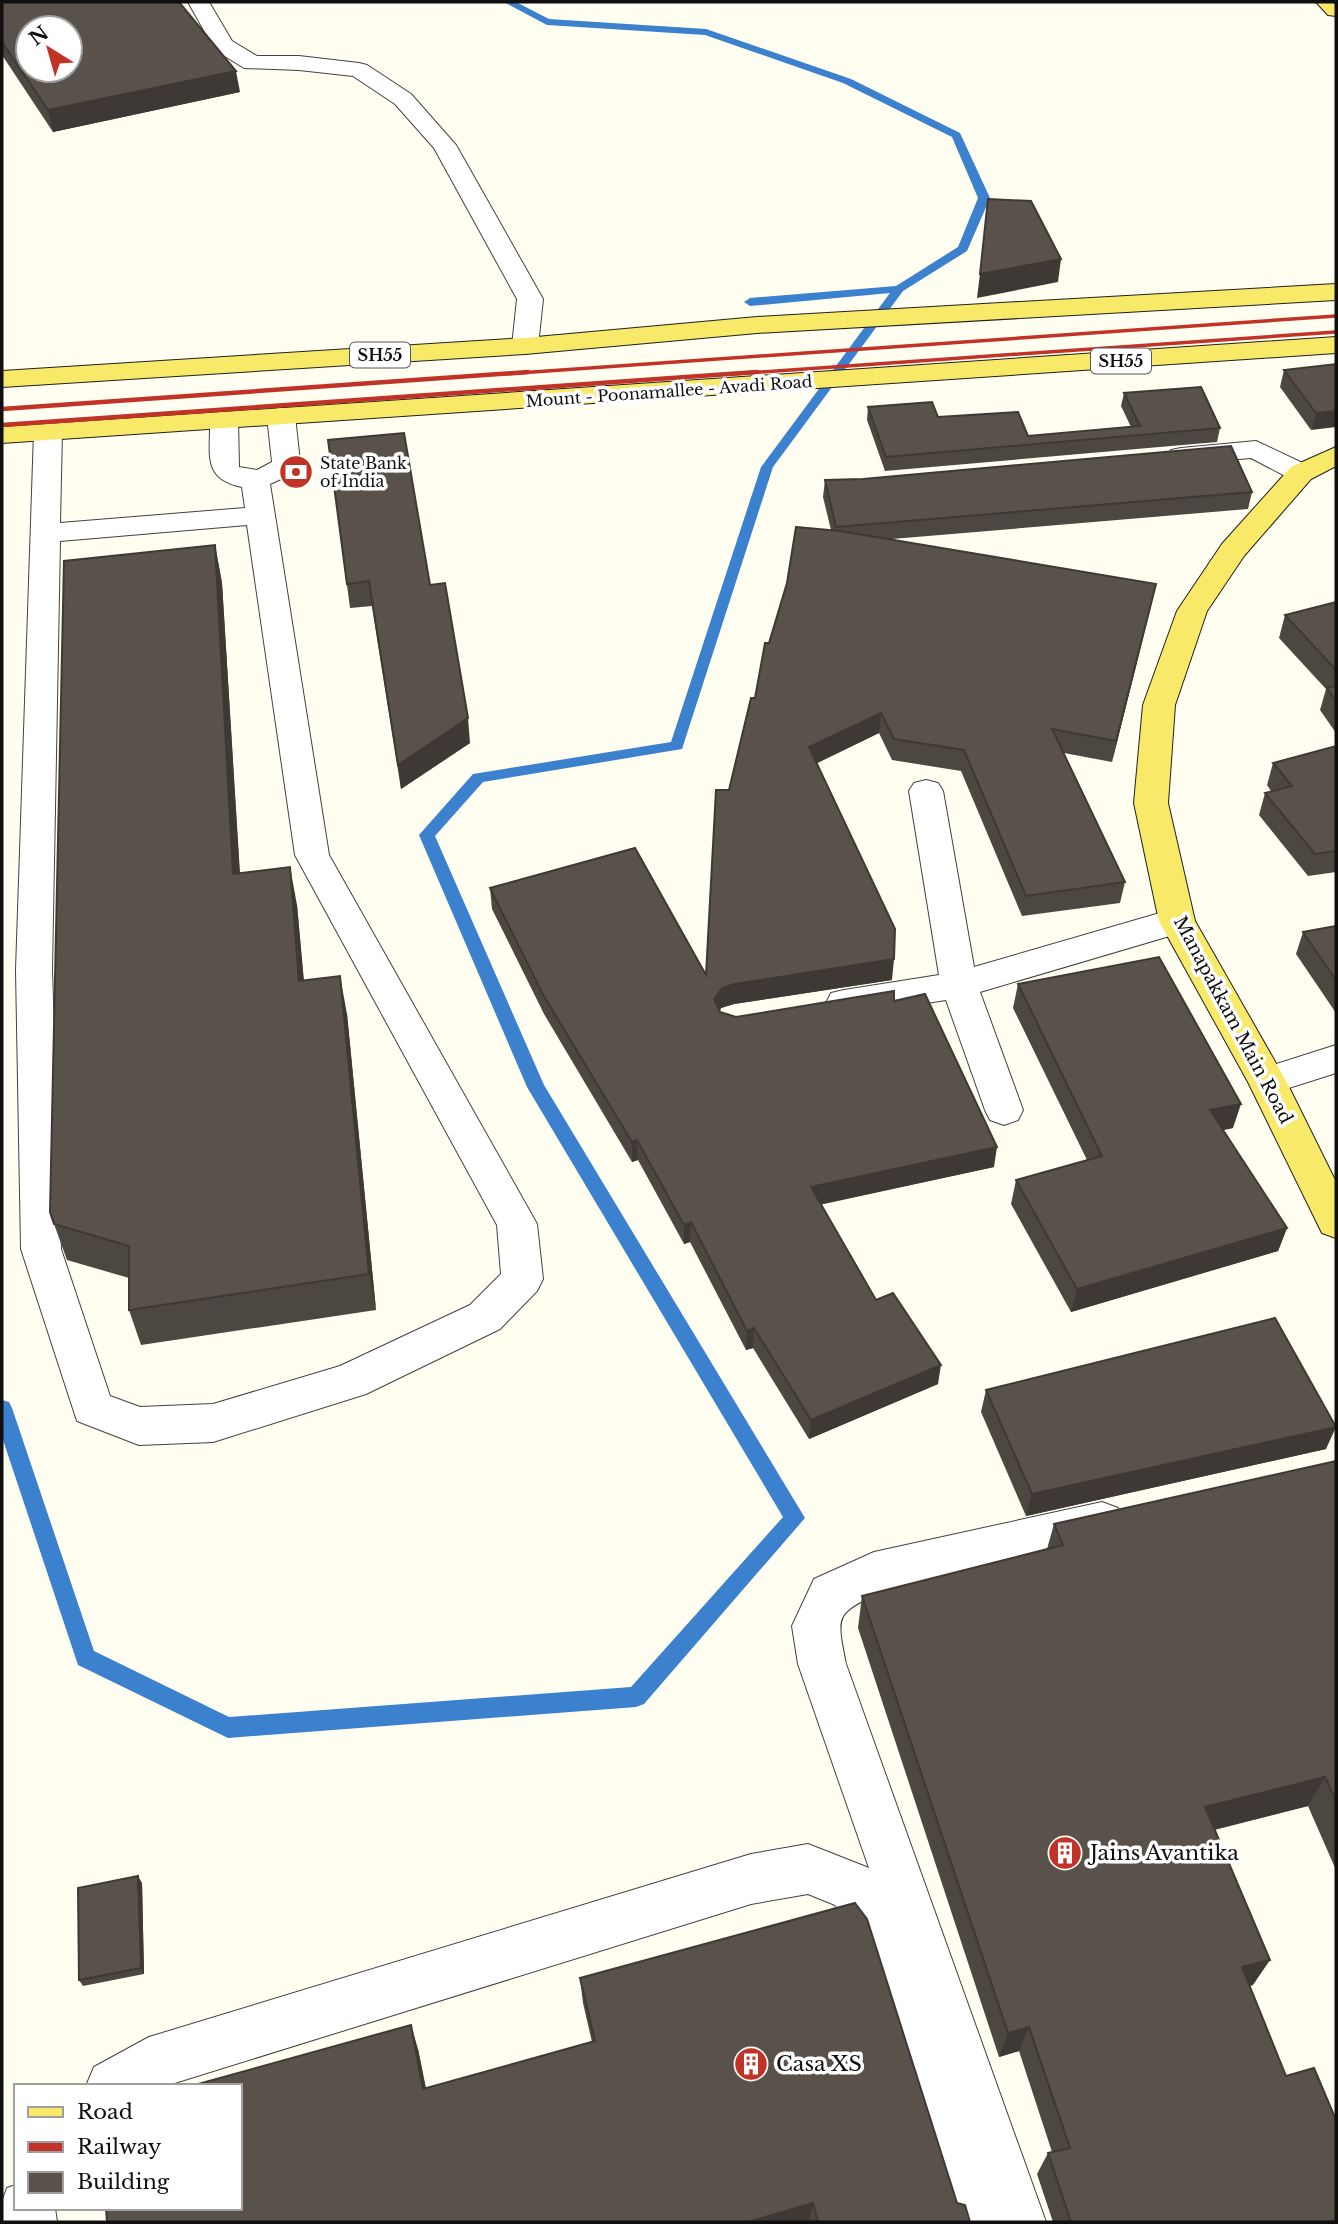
<svg xmlns="http://www.w3.org/2000/svg" width="1338" height="2224" font-family="'Libre Baskerville',serif">
<style>
.lines{fill:none;stroke-linecap:round;stroke-linejoin:round}
.stream{fill:#3c81ce;fill-rule:evenodd}
.minor-casing{stroke:#424242;stroke-width:2}
.major-casing{stroke:#202020;stroke-width:2}
.minor{fill:#fff;fill-rule:evenodd}
.major{fill:#f9e968;fill-rule:evenodd}
.rail-far1{stroke:#c13326;stroke-width:3.5}
.rail{stroke:#c13326;stroke-width:4.5}
.wall{fill:#4c4740}
.shaded-wall{fill:#3e3934}
.building{fill:#58524b;stroke:#3e3934;stroke-width:2;fill-rule:evenodd}
.labels{text-anchor:middle;dominant-baseline:central;stroke-width:7;stroke-linejoin:round;paint-order:stroke}
.shield{fill:#fff;stroke:#575757;stroke-width:2}
.shield-label{font-size:16px;font-weight:bold;fill:#0f0f0f}
.far-street-label{font-size:16px;fill:#0f0f0f;stroke:#fff}
.far-poi-label{font-size:16px;fill:#0f0f0f;stroke:#fff;text-anchor:start}
.street-label{font-size:18px;fill:#0f0f0f;stroke:#fff}
.near-poi-label{font-size:21px;fill:#0f0f0f;stroke:#fff;text-anchor:start}
</style>
<rect width="100%" height="100%" fill="#fffef1"/>
<g class="lines">
<!-- stream -->
<polygon class="stream" points="504,2 516,2 549,19 706,29 851,79 960,133 990,198 967,251 903,291 773,467 682,749 483,782 435,836 544,1085 805,1518 644,1704 636,1707 228,1738 78,1665 2,1437 2,1400 9,1402 12,1408 94,1651 229,1717 631,1687 783,1517 527,1087 419,835 473,774 671,742 761,467 890,293 750,306 744,302 750,298 896,286 958,247 978,198 952,137 843,83 705,35 547,25"/>
<!-- minor casing -->
<g class="minor-casing">
<g id="minor">
<polygon points="188,2 209,2 232,41 257,56 299,56 359,63 367,65 411,94 456,145 543,299 538,346 534,352 525,354 516,352 512,346 517,299 434,148 395,104 353,76 299,70 244,68 215,50"/>
<path d="M281,408L291,410L295,416L300,462L292,474L270,484L329,855L537,1224L543,1279L537,1291L500,1329L366,1394L213,1442L139,1445L77,1421L21,1249L16,970L34,432L38,426L48,424L58,426L62,432L60,523L245,508L242,487C201,479 211,453 210,420L214,414L224,412L234,414L238,420L239,467L257,470L272,462L267,416L271,410ZM247,525L295,855L497,1225L501,1274L470,1305L340,1366L213,1404L140,1407L110,1396L61,1249L52,970L60,541Z"/>
<polygon points="1256,441 1311,467 1315,473 1311,479 1301,482 1291,479 1251,458 1181,464 1171,462 1167,456 1171,450 1181,448"/>
<polygon points="926,780 938,783 943,791 974,967 1177,908 1190,912 1195,921 1190,930 980,992 1023,1110 1018,1120 1004,1125 990,1120 985,1110 946,1000 844,1016 831,1013 826,1003 831,993 844,990 939,975 909,791 914,783"/>
<polygon points="1336,1045 1336,1073 1267,1095 1254,1091 1248,1081 1254,1071"/>
<path d="M1102,1502L1118,1508L1124,1522L1118,1536L881,1592C835,1614 836,1614 846,1664L1046,2222H951L864,1944L835,1905L808,1894L751,1904L165,2086H86L94,2067L149,2037L751,1854L808,1844L869,1868L798,1664L792,1626L814,1579L874,1552Z"/>
<polygon points="16,2185 16,2208 55,2208 57,2222 2,2222 2,2202 7,2188"/>
</g>
</g>
<!-- major casing -->
<g class="major-casing">
<g id="major">
<polygon points="1316,2 1336,2 1336,16 1328,15"/>
<polygon points="1336,284 1336,300 757,333 525,354 2,387 2,371 525,338 757,317"/>
<polygon points="1336,337 1336,353 2,443 2,427"/>
<polygon points="1336,447 1336,466 1311,479 1244,556 1207,611 1175,705 1168,803 1195,921 1286,1081 1336,1182 1336,1238 1322,1233 1248,1082 1159,921 1134,803 1143,705 1177,611 1222,544 1291,467"/>
</g>
</g>
<!-- minor -->
<use href="#minor" class="minor"/>
<!-- major -->
<use href="#major" class="major"/>
<!-- rail-far1 -->
<g class="rail-far1">
<polyline points="503,374 1336,316"/>
<polyline points="732,374 1336,332"/>
</g>
<!-- rail -->
<g class="rail">
<polyline points="2,409 528,372"/>
<polyline points="2,425 757,372"/>
</g>
</g>
<!-- wall -->
<g class="wall">
<polygon points="2,2 240,92 53,132 2,55"/>
<polygon points="1336,364 1311,430 1280,387 1284,370"/>
<polygon points="1124,393 1220,428 1217,442 885,471 867,420 868,407 938,417 1028,436 1131,427 1121,406"/>
<polygon points="328,440 470,743 401,789 372,606 350,608"/>
<polygon points="825,480 1252,492 1248,509 892,539 1151,605 1112,762 1064,753 1125,882 1120,903 1022,916 961,771 892,760 879,733 817,763 892,980 734,1004 721,1008 720,1011 720,1012 736,1017 894,1001 994,1167 821,1204 876,1300 938,1384 809,1439 753,1348 746,1350 690,1242 684,1244 638,1160 632,1162 544,1014 492,909 490,888 706,975 729,790 755,698 831,530 823,497"/>
<polygon points="215,545 222,583 240,873 297,905 304,981 347,1014 376,1310 141,1345 129,1310 129,1278 67,1260 54,1224"/>
<polygon points="1336,602 1336,733 1320,710 1326,689 1279,638 1285,615"/>
<polygon points="1336,746 1336,872 1308,876 1259,815 1265,793 1271,791 1267,785 1273,763"/>
<polygon points="1336,926 1336,1013 1296,954 1303,932"/>
<polygon points="1018,984 1233,1128 1223,1130 1287,1228 1278,1251 1071,1312 1011,1204 1016,1180 1087,1160 1013,1008"/>
<polygon points="986,1390 1326,1449 1026,1516 981,1412"/>
<polygon points="1336,1461 1336,1870 1308,1806 1215,1829 1253,1985 1249,1986 1336,2222 1053,2222 1037,2174 1048,2153 1052,2152 1019,2051 999,2057 858,1628 862,1596 1047,1549 1054,1524"/>
<polygon points="142,1883 144,1974 83,1986 79,1980"/>
<polygon points="580,1978 957,2203 970,2222 107,2222 418,2049 426,2088 592,2042 583,2003"/>
</g>
<!-- shaded-wall -->
<g class="shaded-wall">
<polygon points="236,71 240,92 53,132 48,110"/>
<polygon points="1061,259 1058,282 977,298 980,274"/>
<polygon points="1336,411 1336,427 1311,430 1316,413"/>
<polygon points="215,545 222,583 242,912 233,874"/>
<polygon points="1156,584 1151,605 1112,762 1116,741"/>
<polygon points="881,713 879,733 807,768 809,747"/>
<polygon points="468,718 470,743 401,789 398,765"/>
<polygon points="290,867 297,905 307,1019 299,981"/>
<polygon points="894,959 892,980 734,1004 721,1008 714,1020 714,999 722,988 735,984"/>
<polygon points="340,976 347,1014 376,1310 369,1274"/>
<polygon points="1241,1104 1233,1128 1203,1134 1210,1110"/>
<polygon points="637,1140 638,1160 632,1162 632,1142"/>
<polygon points="997,1147 994,1167 810,1207 811,1187"/>
<polygon points="691,1222 690,1242 684,1244 684,1225"/>
<polygon points="1287,1228 1278,1251 1071,1312 1077,1289"/>
<polygon points="754,1328 753,1348 746,1350 747,1331"/>
<polygon points="941,1365 938,1384 809,1439 811,1420"/>
<polygon points="1336,1427 1326,1449 1026,1516 1032,1494"/>
<polygon points="1325,1777 1308,1806 1191,1836 1205,1807"/>
<polygon points="138,1876 142,1883 144,1974 141,1968"/>
<polygon points="1270,1960 1253,1985 1225,1993 1242,1967"/>
<polygon points="411,2025 418,2049 430,2112 423,2089"/>
<polygon points="1029,2027 1019,2051 999,2057 1008,2033"/>
<polygon points="813,2203 809,2222 748,2222"/>
</g>
<!-- building -->
<g class="building">
<path d="M2,2H179L236,71L48,110L2,42ZM28,28H70V70H28Z"/>
<polygon points="988,199 1031,201 1061,259 980,274"/>
<polygon points="1336,364 1336,411 1316,413 1284,370"/>
<polygon points="1201,387 1220,428 886,457 868,407 932,402 938,417 1018,412 1028,436 1140,426 1124,393"/>
<polygon points="404,433 430,585 445,583 468,718 398,765 369,581 347,584 328,440"/>
<polygon points="1231,446 1252,492 836,527 825,480 863,479"/>
<polygon points="796,527 840,531 1156,584 1116,741 1052,729 1125,882 1026,896 964,750 894,739 881,713 809,747 895,929 894,959 735,984 722,988 714,999 720,1012 736,1017 894,991 894,1001 925,994 997,1147 811,1187 876,1300 893,1293 941,1365 811,1420 754,1328 747,1331 691,1222 684,1225 637,1140 632,1142 542,993 490,888 635,848 706,975 716,790 729,790 751,698 755,698 765,643 769,643 787,583"/>
<polygon points="215,545 233,874 290,867 299,981 340,976 369,1274 129,1310 129,1246 54,1224 50,1212 64,561"/>
<polygon points="1336,602 1336,670 1285,615"/>
<polygon points="1336,686 1336,701 1327,688"/>
<polygon points="1336,746 1336,851 1315,854 1265,793 1292,786 1273,763"/>
<polygon points="1336,926 1336,980 1303,932"/>
<polygon points="1159,957 1241,1104 1210,1110 1287,1228 1077,1289 1016,1180 1102,1156 1018,984"/>
<polygon points="1275,1318 1336,1427 1032,1494 986,1390"/>
<polygon points="1336,1461 1336,1801 1325,1777 1205,1807 1270,1960 1242,1967 1286,2076 1314,2068 1336,2120 1336,2222 1071,2222 1048,2153 1070,2148 1029,2027 1008,2033 862,1596 1063,1545 1054,1524"/>
<polygon points="138,1876 141,1968 79,1980 78,1888"/>
<polygon points="855,1903 867,1919 957,2203 965,2205 970,2222 818,2222 813,2203 748,2222 107,2222 106,2208 240,2208 240,2086 191,2086 411,2025 423,2089 595,2041 580,1978"/>
</g>
<!-- icons -->
<defs>
<g id="bank-disc" transform="scale(1.75)"><circle r="9.5" fill="#c13326" stroke="#fff"/><path d="M-6-4H6V4H-6ZM0-2.3a2.3 2.3 0 1 0 0 4.6a2.3 2.3 0 1 0 0-4.6Z" fill="#fff"/></g>
<g id="building-disc" transform="scale(1.75)"><circle r="9.5" fill="#c13326" stroke="#fff"/><path d="M-4-6H4V6H1V3H-1V6H-4ZM-2.5-4.3h1.7v1.8h-1.7ZM.8-4.3h1.7v1.8H.8ZM-2.5-1h1.7V.8h-1.7ZM.8-1h1.7V.8H.8Z" fill="#fff"/></g>
</defs>
<g fill-rule="evenodd">
<use href="#bank-disc" x="296" y="472"/>
<use href="#building-disc" x="1065" y="1853"/>
<use href="#building-disc" x="751" y="2064"/>
</g>
<g class="labels">
<!-- shield labels -->
<g class="shield">
<rect x="350" y="342.5" width="60" height="25" rx="5"/>
<rect x="1091" y="348.5" width="60" height="25" rx="5"/>
</g>
<g class="shield-label">
<text x="380" y="355">SH55</text>
<text x="1121" y="361">SH55</text>
</g>
<!-- far-street labels -->
<g class="far-street-label">
<text transform="translate(669 391) rotate(-4)">Mount - Poonamallee - Avadi Road</text>
</g>
<!-- far-poi labels -->
<g class="far-poi-label">
<text x="320" y="463">State Bank<tspan x="320" dy="18">of India</tspan></text>
</g>
<!-- street labels -->
<g class="street-label">
<text transform="translate(1233 1020) rotate(62)">Manapakkam Main Road</text>
</g>
<!-- near-poi labels -->
<g class="near-poi-label">
<text x="1090" y="1853">Jains Avantika</text>
<text x="776" y="2064">Casa XS</text>
</g>
</g>
<!-- border -->
<rect width="1338" height="2224" fill="none" stroke="#0f0f0f" stroke-width="7"/>
<!-- legend -->
<rect x="14" y="2084" width="228" height="126" fill="#ffffff" stroke="#9f9f9f" stroke-width="2"/>
<rect x="28" y="2107" width="35" height="10" fill="#f9e968" stroke="#9f9f9f" stroke-width="2"/>
<text x="77" y="2119" font-size="21" fill="#0f0f0f">Road</text>
<rect x="28" y="2142" width="35" height="10" fill="#c13326" stroke="#9f9f9f" stroke-width="2"/>
<text x="77" y="2154" font-size="21" fill="#0f0f0f">Railway</text>
<rect x="28" y="2172" width="35" height="21" fill="#58524b" stroke="#9f9f9f" stroke-width="2"/>
<text x="77" y="2189" font-size="21" fill="#0f0f0f">Building</text>
<!-- north arrow -->
<g transform="translate(49 49) rotate(323)"><circle r="33" fill="#ffffff" stroke="#9f9f9f" stroke-width="2"/>
<path d="M0-5L12 26L0 18L-12 26Z" fill="#c13326"/>
<text y="-10" font-size="19" font-weight="bold" text-anchor="middle" fill="#0f0f0f">N</text>
</g>
</svg>
